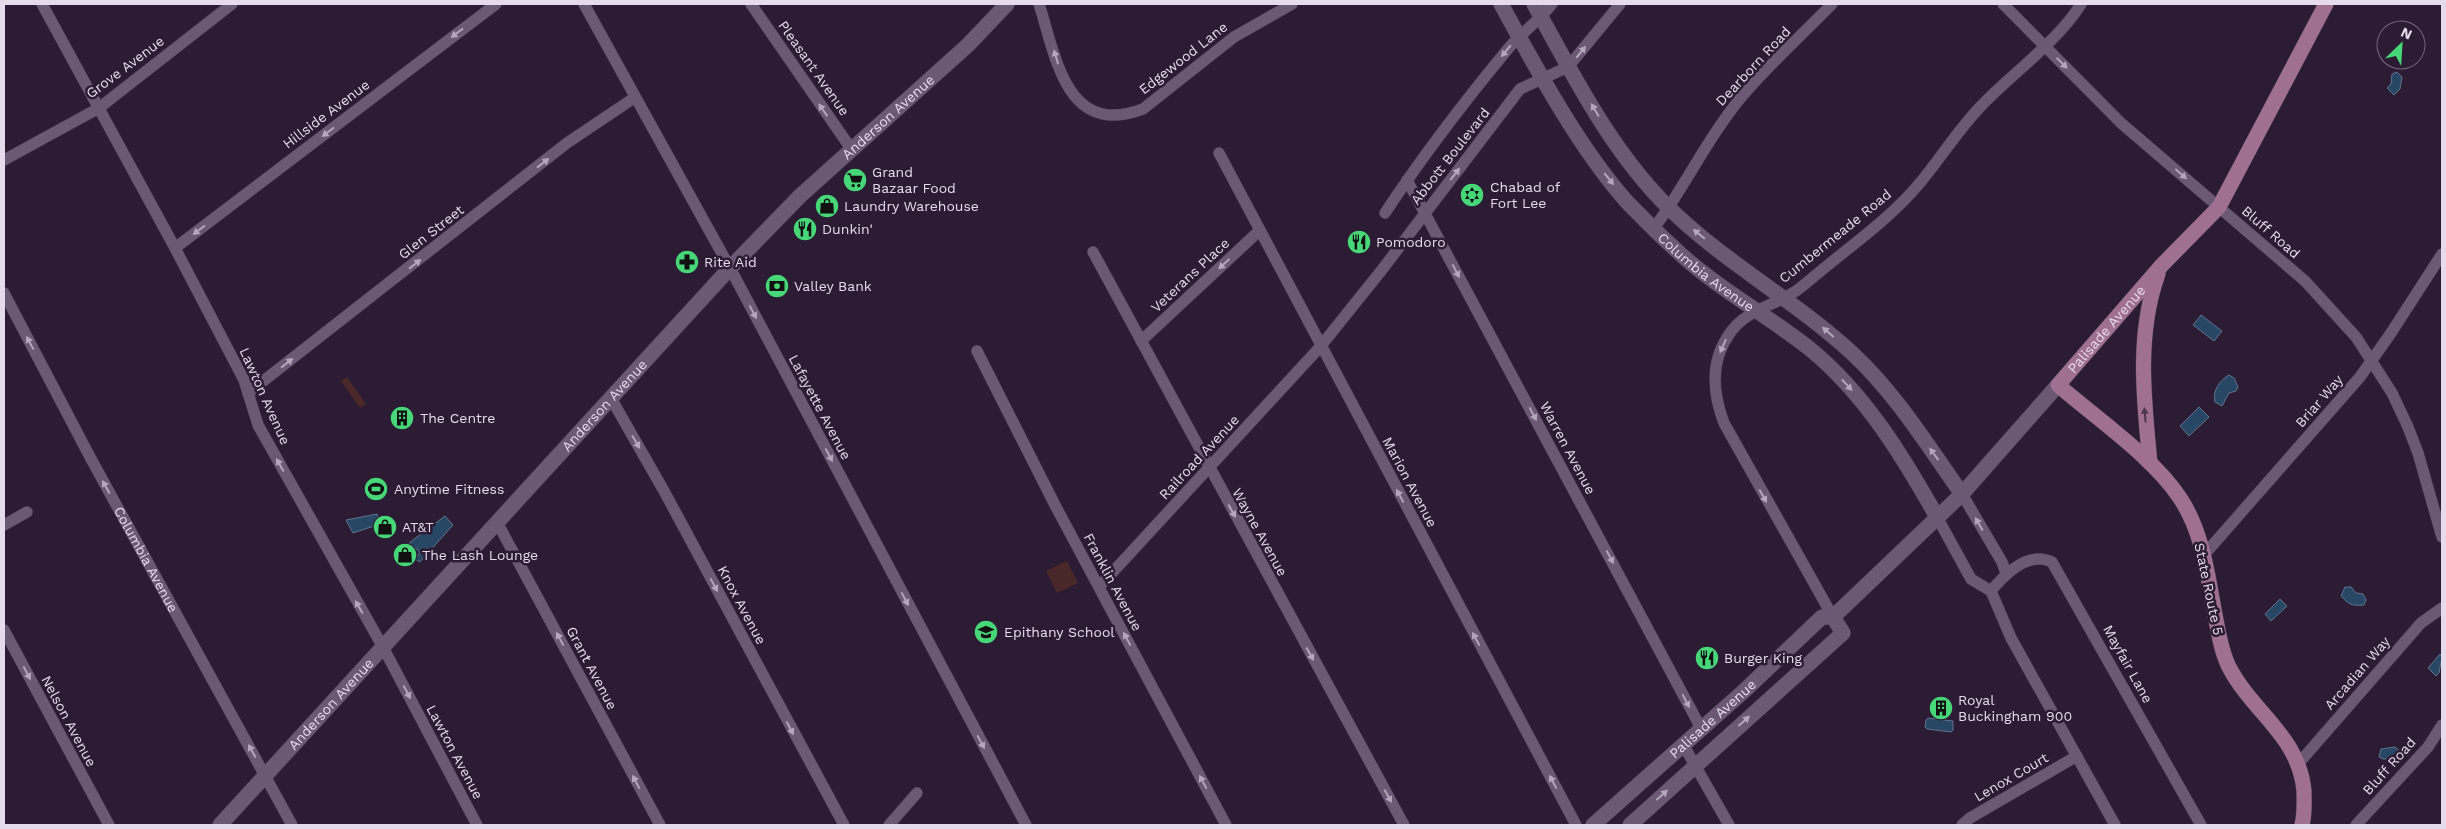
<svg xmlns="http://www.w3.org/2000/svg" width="2446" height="829" font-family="'Work Sans',sans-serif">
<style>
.green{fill:#4a2829}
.water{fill:#284764;stroke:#61738c}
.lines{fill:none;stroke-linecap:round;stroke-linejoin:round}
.street-casing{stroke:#45384c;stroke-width:12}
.secondary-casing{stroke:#45384c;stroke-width:16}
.primary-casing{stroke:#45384c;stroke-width:16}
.street{stroke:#6b5974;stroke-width:11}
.secondary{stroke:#6b5974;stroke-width:15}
.primary{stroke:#a07091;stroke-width:15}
.oneway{fill:#b4a7bb}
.oneway2{fill:#4e354f}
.labels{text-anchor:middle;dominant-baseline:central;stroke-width:5;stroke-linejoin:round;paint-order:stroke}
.street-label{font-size:14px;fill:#e5dbeb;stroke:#2b1b33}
.poi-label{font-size:14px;fill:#e5dbeb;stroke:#2b1b33;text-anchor:start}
</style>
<rect width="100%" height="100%" fill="#2b1b33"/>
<!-- green -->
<g class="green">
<polygon points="347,377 366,404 360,408 341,381"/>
<polygon points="1067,561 1078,583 1057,593 1046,571"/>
</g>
<!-- water -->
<g class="water">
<polygon points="2397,72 2402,77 2400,89 2394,95 2387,88 2391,84 2392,74"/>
<polygon points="2201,315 2222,331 2214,341 2193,325"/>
<path d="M2229,375L2234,378L2238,387L2236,391L2229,393L2222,406L2215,402C2212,391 2220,380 2229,375Z"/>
<polygon points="2199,407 2209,417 2189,436 2180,426"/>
<polygon points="377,514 380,524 353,533 346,520"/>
<polygon points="445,516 453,525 420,562 415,559 420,552 409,543"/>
<path d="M2345,587H2351L2356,593L2363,594L2366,600L2364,605C2352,606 2349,605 2341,596Z"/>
<polygon points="2280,599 2287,606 2271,621 2265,614"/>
<polygon points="2440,654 2442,657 2439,673 2436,676 2428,668"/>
<polygon points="1928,718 1953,721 1953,730 1951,732 1927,729 1925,727 1926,720"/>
<polygon points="2395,747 2400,751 2394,759 2383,759 2379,757 2381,749"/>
</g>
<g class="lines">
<!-- street casing -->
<g class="street-casing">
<g id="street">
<polyline points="42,4 175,248 244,380 258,425 384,649 477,825"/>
<polyline points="584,4 730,268 1026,825"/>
<polyline points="751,4 852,150"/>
<path d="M1039,4C1056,57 1066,138 1143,109L1234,37L1292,4"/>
<polyline points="2003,4 2121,123 2305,281 2356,337 2392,393 2408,427 2418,453 2442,537"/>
<polyline points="1219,153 1576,825"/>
<polyline points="4,160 99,108 232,4"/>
<polyline points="1407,180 1702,730"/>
<path d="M1385,213C1422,157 1464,102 1507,50C1521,33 1539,21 1552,4"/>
<path d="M1654,228C1685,187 1706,140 1739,100C1767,66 1801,36 1832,4"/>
<polyline points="175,248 496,4"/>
<polyline points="1093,252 1404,825"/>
<path id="s1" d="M4,293L90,457L292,825"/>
<polyline points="1141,341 1259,231"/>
<polyline points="977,351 1056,507 1226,825"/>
<polyline points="248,393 567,143 634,98"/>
<polyline points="612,400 664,491 844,825"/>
<polyline points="1962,494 2002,562 2006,573"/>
<polyline points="1937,517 1971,579 1991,591 2011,638 2115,825"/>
<polyline points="498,524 660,825"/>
<polyline points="4,525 27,512"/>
<polyline points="2203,556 2360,377 2391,333 2442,254"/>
<polyline points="1099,587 1320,347 1381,271 1520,89 1568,67 1620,4"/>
<path d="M1991,591C2005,574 2029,551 2052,562L2201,825"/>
<path d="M1833,617L1724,423C1713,394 1710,363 1728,336C1744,310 1772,307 1796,291C1807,283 1818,273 1828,265C1860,239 1893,215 1919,184C1941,158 1959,128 1983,104C2013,73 2059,40 2081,4"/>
<polyline points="4,630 109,825"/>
<polyline points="1684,746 1729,825"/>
<polyline points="2298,764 2421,623 2442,608"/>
<polyline points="889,825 917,793"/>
<polyline points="1962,825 1970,818 2077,756"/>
<polyline points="2356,825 2428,747 2442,725"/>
</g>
</g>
<!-- secondary casing -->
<g class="secondary-casing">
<g id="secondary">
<path id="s2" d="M1501,4C1536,68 1579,148 1627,202C1642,217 1657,233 1673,247C1713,286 1766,314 1810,349C1865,394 1902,455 1937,517"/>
<path d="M1534,4C1573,75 1611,151 1669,208C1725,263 1796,301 1853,354C1896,394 1928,446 1962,494"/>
<path id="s3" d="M220,825L730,268L800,196L968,45L1007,4"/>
<path id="s4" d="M1593,825L1744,691L1822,617H1833L1962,494L2058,385"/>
<polyline points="1630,825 1843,633 1833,617"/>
</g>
</g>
<!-- primary casing -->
<g class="primary-casing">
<g id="primary">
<path d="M2150,463C2144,401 2136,335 2158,274"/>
<path id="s5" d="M2302,825C2305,814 2304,803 2304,791C2299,736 2253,713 2229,667C2222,653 2219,636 2216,620C2208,579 2204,534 2180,498C2153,457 2096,418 2058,385L2162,265L2219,207L2326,4"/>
</g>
</g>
<!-- street -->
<use href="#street" class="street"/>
<!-- secondary -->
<use href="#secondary" class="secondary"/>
<!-- primary -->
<use href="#primary" class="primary"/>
</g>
<!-- one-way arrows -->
<defs><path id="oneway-solid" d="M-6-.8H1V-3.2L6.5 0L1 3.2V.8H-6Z" transform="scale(1.25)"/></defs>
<g class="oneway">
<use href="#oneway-solid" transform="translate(457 33) rotate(143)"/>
<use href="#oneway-solid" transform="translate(1506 51) rotate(130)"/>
<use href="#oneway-solid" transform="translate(1581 52) rotate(-51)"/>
<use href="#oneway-solid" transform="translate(1056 57) rotate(-107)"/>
<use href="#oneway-solid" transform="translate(2062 63) rotate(45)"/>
<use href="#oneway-solid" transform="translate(823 110) rotate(-125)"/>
<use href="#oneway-solid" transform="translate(1595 110) rotate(-120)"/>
<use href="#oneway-solid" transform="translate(328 132) rotate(143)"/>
<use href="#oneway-solid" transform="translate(543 163) rotate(-38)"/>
<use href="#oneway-solid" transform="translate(1455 174) rotate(-52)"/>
<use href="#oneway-solid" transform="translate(2181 174) rotate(41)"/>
<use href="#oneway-solid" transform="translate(1609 179) rotate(51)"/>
<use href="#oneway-solid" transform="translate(199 230) rotate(143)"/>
<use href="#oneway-solid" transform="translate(1699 234) rotate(-141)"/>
<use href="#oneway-solid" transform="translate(415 264) rotate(-38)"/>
<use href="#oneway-solid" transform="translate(1224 264) rotate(137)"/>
<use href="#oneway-solid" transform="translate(1456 271) rotate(62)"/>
<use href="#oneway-solid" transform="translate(753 312) rotate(62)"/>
<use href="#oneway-solid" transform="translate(1828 332) rotate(-139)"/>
<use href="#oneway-solid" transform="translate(30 343) rotate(-118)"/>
<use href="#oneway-solid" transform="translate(1723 346) rotate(114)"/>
<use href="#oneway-solid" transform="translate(287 363) rotate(-38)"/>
<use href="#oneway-solid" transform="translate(1847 385) rotate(47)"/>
<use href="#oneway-solid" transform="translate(1533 414) rotate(62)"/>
<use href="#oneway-solid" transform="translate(636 442) rotate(59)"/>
<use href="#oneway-solid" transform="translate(1934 454) rotate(-126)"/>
<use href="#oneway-solid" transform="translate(829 455) rotate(62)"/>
<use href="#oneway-solid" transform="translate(280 465) rotate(-119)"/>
<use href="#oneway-solid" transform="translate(106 487) rotate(-119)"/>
<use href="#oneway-solid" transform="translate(1400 496) rotate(-118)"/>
<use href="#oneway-solid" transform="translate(1763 496) rotate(61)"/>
<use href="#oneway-solid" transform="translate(1232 511) rotate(61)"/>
<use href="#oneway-solid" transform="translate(1979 524) rotate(-120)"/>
<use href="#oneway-solid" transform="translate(1610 557) rotate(62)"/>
<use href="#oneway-solid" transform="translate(714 585) rotate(62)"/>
<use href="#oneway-solid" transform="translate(905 599) rotate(62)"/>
<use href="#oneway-solid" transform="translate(359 607) rotate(-120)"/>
<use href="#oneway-solid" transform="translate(560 639) rotate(-118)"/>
<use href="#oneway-solid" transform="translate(1127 639) rotate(-118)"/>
<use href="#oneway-solid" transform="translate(1476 639) rotate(-118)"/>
<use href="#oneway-solid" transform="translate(1310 654) rotate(61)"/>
<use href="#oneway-solid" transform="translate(27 673) rotate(62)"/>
<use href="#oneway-solid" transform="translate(407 692) rotate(62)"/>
<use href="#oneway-solid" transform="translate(1686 701) rotate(62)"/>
<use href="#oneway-solid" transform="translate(1744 721) rotate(-42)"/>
<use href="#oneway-solid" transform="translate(790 728) rotate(62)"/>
<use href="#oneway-solid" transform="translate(981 742) rotate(62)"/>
<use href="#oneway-solid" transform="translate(252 751) rotate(-119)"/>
<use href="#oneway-solid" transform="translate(636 782) rotate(-118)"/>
<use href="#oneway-solid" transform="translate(1203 782) rotate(-118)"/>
<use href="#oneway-solid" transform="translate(1553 782) rotate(-118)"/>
<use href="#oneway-solid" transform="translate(1662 795) rotate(-42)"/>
<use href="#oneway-solid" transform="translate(1388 796) rotate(61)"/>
</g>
<use class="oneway2" href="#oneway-solid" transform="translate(2145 415) rotate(-95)"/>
<!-- icons -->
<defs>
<g id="supermarket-disc" transform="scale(1.25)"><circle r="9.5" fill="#47d779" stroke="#2b1b33"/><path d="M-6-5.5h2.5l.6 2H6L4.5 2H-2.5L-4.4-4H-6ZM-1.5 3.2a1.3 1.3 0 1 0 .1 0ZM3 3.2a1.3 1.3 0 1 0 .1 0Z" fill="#111"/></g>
<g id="synagogue-disc" transform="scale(1.25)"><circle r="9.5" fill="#47d779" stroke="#2b1b33"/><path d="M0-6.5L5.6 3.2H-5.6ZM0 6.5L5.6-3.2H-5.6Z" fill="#111"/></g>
<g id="shop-disc" transform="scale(1.25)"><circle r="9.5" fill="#47d779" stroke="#2b1b33"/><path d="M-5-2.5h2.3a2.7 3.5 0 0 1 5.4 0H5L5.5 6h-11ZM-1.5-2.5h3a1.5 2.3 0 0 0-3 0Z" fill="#111"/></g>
<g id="restaurant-disc" transform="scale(1.25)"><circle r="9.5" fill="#47d779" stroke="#2b1b33"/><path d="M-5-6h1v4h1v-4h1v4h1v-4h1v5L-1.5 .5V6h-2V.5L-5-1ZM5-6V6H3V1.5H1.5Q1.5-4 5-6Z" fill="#111"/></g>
<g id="pharmacy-disc" transform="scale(1.25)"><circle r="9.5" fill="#47d779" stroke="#2b1b33"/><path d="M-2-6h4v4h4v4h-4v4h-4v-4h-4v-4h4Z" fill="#111"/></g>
<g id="bank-disc" transform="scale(1.25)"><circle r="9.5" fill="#47d779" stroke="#2b1b33"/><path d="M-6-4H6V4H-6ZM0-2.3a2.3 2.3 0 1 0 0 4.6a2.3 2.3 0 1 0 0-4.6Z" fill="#111"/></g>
<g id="building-disc" transform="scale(1.25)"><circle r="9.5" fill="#47d779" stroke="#2b1b33"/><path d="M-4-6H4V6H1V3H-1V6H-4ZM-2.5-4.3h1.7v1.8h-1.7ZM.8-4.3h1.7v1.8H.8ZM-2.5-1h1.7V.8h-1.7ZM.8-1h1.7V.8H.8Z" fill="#111"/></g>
<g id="stadium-disc" transform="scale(1.25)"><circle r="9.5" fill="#47d779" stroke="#2b1b33"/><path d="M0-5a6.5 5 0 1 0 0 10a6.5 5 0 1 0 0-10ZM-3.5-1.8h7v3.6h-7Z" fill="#111"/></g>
<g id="school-disc" transform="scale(1.25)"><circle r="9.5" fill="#47d779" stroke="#2b1b33"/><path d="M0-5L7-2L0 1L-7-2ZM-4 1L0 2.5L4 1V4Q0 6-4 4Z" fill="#111"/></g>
</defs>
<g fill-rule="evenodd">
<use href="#supermarket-disc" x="855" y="180"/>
<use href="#synagogue-disc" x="1472" y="195"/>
<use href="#shop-disc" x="827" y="206"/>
<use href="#restaurant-disc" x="805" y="229"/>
<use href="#restaurant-disc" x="1359" y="242"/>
<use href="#pharmacy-disc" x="687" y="262"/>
<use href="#bank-disc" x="777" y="286"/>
<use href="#building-disc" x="402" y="418"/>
<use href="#stadium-disc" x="376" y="489"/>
<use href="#shop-disc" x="385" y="527"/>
<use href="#shop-disc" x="405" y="555"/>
<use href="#school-disc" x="986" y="632"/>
<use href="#restaurant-disc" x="1707" y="658"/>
<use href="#building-disc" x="1941" y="708"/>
</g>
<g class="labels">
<!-- street labels -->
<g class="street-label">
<text transform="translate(1183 58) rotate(-38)">Edgewood Lane</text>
<text transform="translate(1753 66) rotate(-47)">Dearborn Road</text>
<text transform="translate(125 67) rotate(-37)">Grove Avenue</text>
<text transform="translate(814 68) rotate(55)">Pleasant Avenue</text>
<text transform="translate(326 114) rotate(-37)">Hillside Avenue</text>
<text stroke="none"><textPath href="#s3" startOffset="974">Anderson Avenue</textPath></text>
<text transform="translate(1450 156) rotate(-52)">Abbott Boulevard</text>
<text transform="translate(431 232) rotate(-38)">Glen Street</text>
<text transform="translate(2271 232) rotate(41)">Bluff Road</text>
<text transform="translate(1835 236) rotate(-39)">Cumbermeade Road</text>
<text stroke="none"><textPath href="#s2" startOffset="341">Columbia Avenue</textPath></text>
<text transform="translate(1190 275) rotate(-43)">Veterans Place</text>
<text stroke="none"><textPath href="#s5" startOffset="599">Palisade Avenue</textPath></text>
<text transform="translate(265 396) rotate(66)">Lawton Avenue</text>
<text transform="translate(2319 401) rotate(-49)">Briar Way</text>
<text stroke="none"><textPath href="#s3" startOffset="569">Anderson Avenue</textPath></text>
<text transform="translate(820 407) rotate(62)">Lafayette Avenue</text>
<text transform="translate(1568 448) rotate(62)">Warren Avenue</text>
<text transform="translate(1199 457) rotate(-47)">Railroad Avenue</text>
<text transform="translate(1410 482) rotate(62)">Marion Avenue</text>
<text transform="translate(1260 532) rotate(61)">Wayne Avenue</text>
<text stroke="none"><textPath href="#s1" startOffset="302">Columbia Avenue</textPath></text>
<text transform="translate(1113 582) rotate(62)">Franklin Avenue</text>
<text transform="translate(2209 589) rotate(78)">State Route 5</text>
<text transform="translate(742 605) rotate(62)">Knox Avenue</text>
<text transform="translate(2128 664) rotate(61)">Mayfair Lane</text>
<text transform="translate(592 668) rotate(62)">Grant Avenue</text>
<text transform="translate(2357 673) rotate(-49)">Arcadian Way</text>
<text stroke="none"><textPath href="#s3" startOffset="164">Anderson Avenue</textPath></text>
<text stroke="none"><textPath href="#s4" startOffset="160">Palisade Avenue</textPath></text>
<text transform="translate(69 721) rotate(62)">Nelson Avenue</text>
<text transform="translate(455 752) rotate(62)">Lawton Avenue</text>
<text transform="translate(2389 766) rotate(-48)">Bluff Road</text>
<text transform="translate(2011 777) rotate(-30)">Lenox Court</text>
</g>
<!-- poi labels -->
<g class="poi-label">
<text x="872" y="172">Grand<tspan x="872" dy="16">Bazaar Food</tspan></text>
<text x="1490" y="187">Chabad of<tspan x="1490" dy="16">Fort Lee</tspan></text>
<text x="844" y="206">Laundry Warehouse</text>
<text x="822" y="229">Dunkin'</text>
<text x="1376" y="242">Pomodoro</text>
<text x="704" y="262">Rite Aid</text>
<text x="794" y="286">Valley Bank</text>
<text x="420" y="418">The Centre</text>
<text x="394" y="489">Anytime Fitness</text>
<text x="402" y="527">AT&amp;T</text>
<text x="422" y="555">The Lash Lounge</text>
<text x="1004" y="632">Epithany School</text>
<text x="1724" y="658">Burger King</text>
<text x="1958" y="700">Royal<tspan x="1958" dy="16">Buckingham 900</tspan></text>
</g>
</g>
<!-- border -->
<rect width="2446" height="829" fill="none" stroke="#e5dbeb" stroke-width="10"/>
<!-- north arrow -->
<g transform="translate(2401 45) rotate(25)"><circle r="24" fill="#2b1b33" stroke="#75687d"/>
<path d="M0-4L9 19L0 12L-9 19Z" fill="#47d779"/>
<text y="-8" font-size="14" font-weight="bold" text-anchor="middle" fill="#e5dbeb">N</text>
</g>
</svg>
